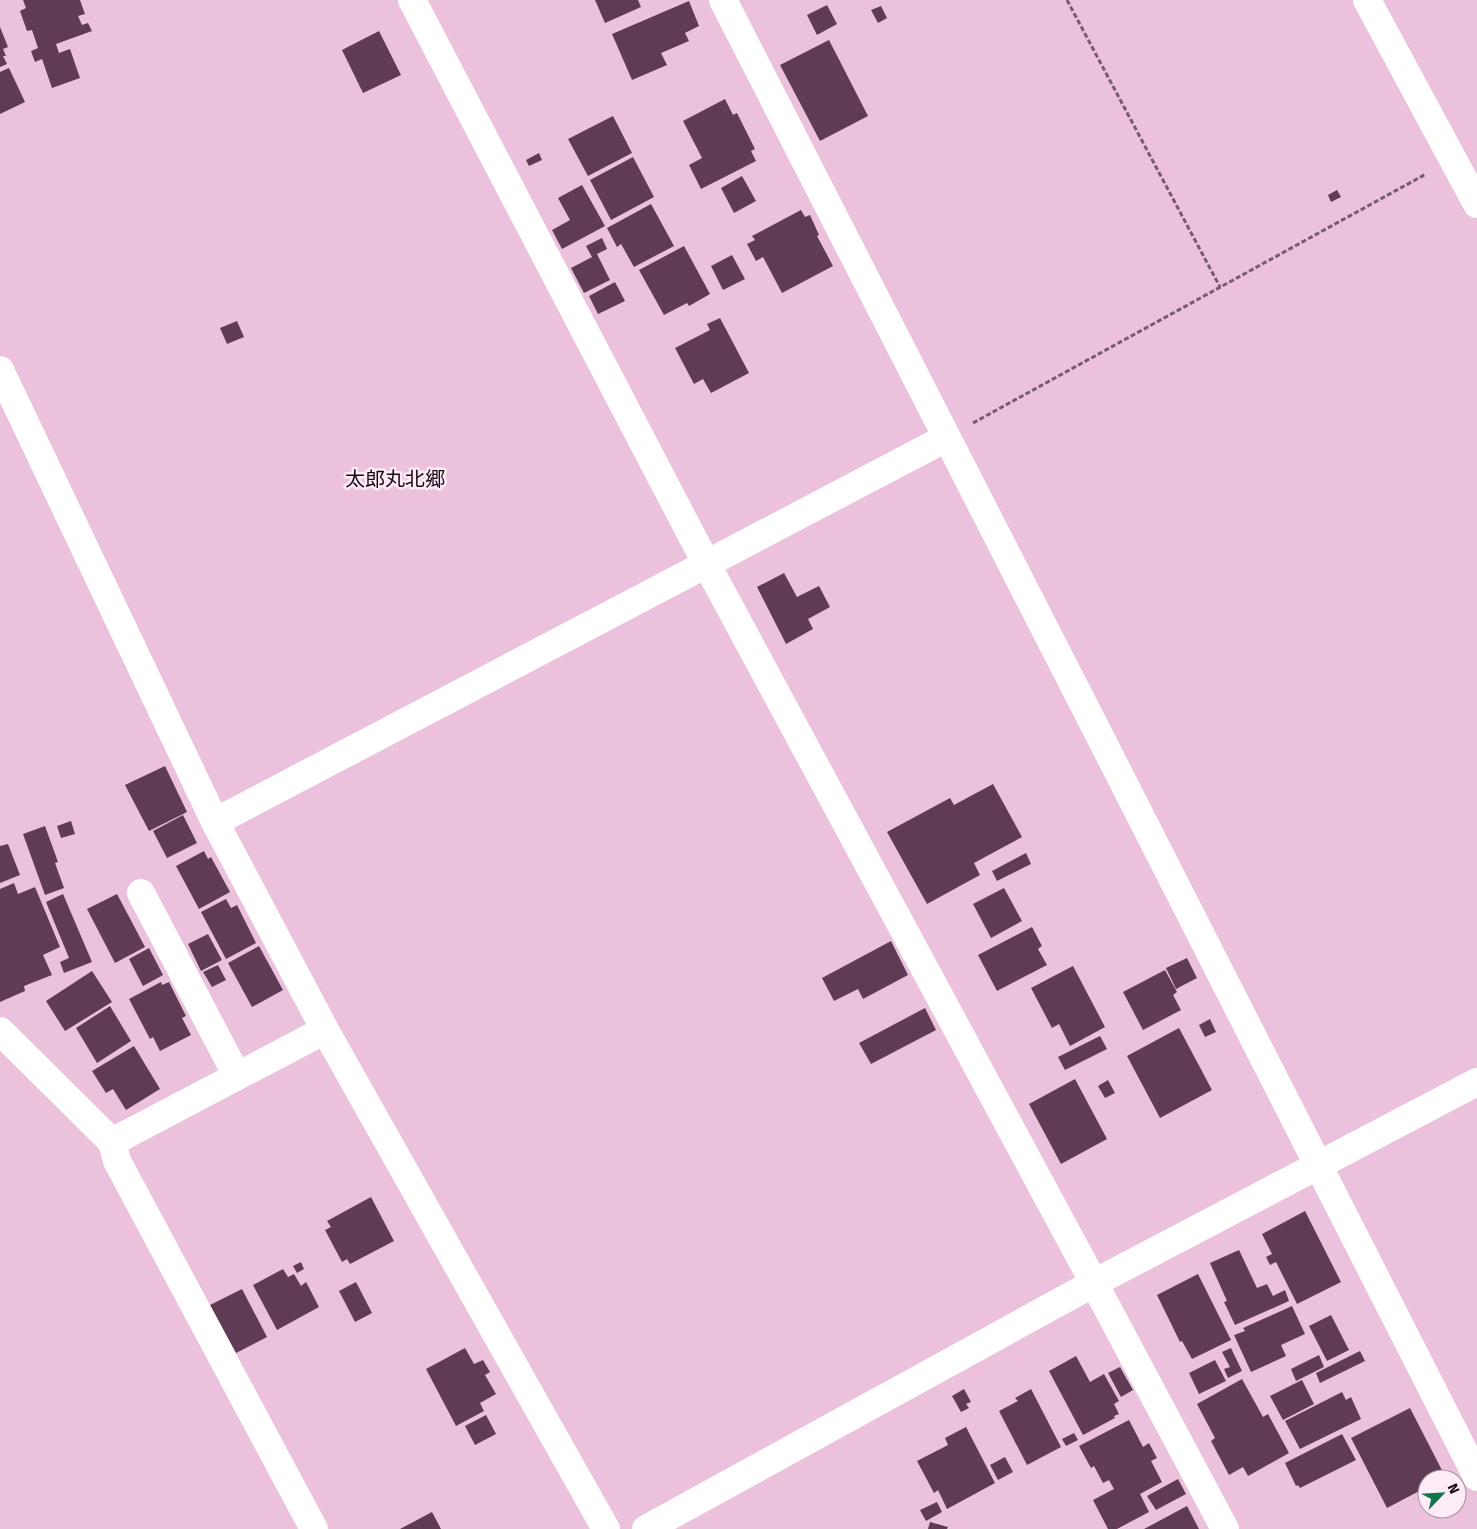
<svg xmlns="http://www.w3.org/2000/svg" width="1477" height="1529" font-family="'Fira Sans','Noto Sans JP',sans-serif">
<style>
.building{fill:#5f3c54}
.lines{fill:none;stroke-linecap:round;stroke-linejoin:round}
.path{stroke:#775c6e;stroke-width:3;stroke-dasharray:5 2.5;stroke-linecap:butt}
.minor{stroke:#fff;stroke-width:28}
.labels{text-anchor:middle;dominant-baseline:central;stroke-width:5;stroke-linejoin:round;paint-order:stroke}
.quarter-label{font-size:20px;fill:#170913;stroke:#fdebf6}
</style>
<rect width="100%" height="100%" fill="#ecc1dc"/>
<!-- building -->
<g class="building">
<polygon points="23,0 80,0 85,14 78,16 82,25 88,23 92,31 56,44 59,53 70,49 80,78 52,88 42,59 35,62 31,51 38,48 32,30 27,31 20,11 26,8"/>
<polygon points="595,0 638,0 641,7 605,23"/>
<polygon points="689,1 699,26 685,33 689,41 661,53 667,65 632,80 612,34"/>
<polygon points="827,5 837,24 817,35 807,15"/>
<polygon points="881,6 887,18 878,23 871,10"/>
<polygon points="0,27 8,47 3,49 6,56 3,56 7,64 0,67"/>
<polygon points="379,31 401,75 363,93 342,50"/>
<polygon points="829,40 868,116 820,141 780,65"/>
<polygon points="9,68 25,102 0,114 0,72"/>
<polygon points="725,99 733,115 737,113 755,149 751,151 756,161 701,189 689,165 702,158 683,121"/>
<polygon points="613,116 632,153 588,176 568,139"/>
<polygon points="539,153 542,160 529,166 526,160"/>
<polygon points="633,157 654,197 611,220 590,180"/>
<polygon points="742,176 756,201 734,213 721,188"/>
<polygon points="582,185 605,226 562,249 552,230 570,220 558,198"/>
<polygon points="1337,190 1341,197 1331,202 1328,195"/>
<polygon points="651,204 674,246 634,267 621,244 617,247 607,228"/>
<polygon points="801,210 805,217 810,215 819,235 817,236 833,266 782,293 763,257 756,261 747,244 755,240 752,236"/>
<polygon points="602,238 607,249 597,254 610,280 584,293 571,268 592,257 586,246"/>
<polygon points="684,246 710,294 689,306 687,303 664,315 639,270"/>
<polygon points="732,255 745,279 723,290 711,266"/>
<polygon points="615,282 625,301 598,314 589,296"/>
<polygon points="720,318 749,373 711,393 703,379 694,384 675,348 710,330 707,324"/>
<polygon points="237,321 244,337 227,344 220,328"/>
<polygon points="784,573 797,597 819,586 830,607 808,619 813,629 786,644 757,587"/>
<polygon points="165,766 187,812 149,831 125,785"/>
<polygon points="993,784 1022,837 974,863 980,875 927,904 887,832 950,798 954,805"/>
<polygon points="183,815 197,843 167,858 153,831"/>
<polygon points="71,821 75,834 61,838 57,826"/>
<polygon points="45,826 58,862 55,863 64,888 45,895 23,834"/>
<polygon points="8,844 20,875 0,883 0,846"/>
<polygon points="204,851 208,859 211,857 230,892 199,909 176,866"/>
<polygon points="1026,853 1031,864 997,881 992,871"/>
<polygon points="14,883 18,894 35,887 60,947 43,955 52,975 24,986 25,991 0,1002 0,889"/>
<polygon points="1004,888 1022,921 991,938 973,904"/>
<polygon points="63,894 92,962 64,973 60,962 69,958 46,902"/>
<polygon points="117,894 145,947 115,963 87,909"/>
<polygon points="226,899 231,908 237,905 256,943 226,959 201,912"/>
<polygon points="1032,927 1042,946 1038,949 1047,965 997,991 978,955"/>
<polygon points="208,934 222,960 201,971 188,944"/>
<polygon points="891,941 908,975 863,999 858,989 834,1001 822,978"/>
<polygon points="259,946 283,990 252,1007 228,963"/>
<polygon points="149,948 163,975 143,986 129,959"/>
<polygon points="1187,958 1197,978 1176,989 1166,968"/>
<polygon points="218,965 226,980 212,987 203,972"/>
<polygon points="1073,966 1105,1027 1070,1046 1059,1024 1052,1028 1031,988"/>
<polygon points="1165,970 1177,992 1173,995 1181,1010 1143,1030 1123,992"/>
<polygon points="92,971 112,1002 65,1031 46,1001"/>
<polygon points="161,982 162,985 169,982 186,1016 182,1018 191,1035 160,1051 153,1037 150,1039 129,999"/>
<polygon points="110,1006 131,1041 97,1063 76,1028"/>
<polygon points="925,1008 936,1030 871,1064 859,1043"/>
<polygon points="1210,1019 1216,1032 1205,1037 1199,1025"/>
<polygon points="1179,1028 1212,1090 1160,1118 1127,1056"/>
<polygon points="1100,1036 1107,1049 1065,1070 1058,1057"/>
<polygon points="134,1046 160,1089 126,1110 113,1089 106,1093 92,1071"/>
<polygon points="1075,1079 1107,1139 1061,1164 1029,1104"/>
<polygon points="1108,1080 1115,1093 1105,1098 1098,1086"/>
<polygon points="371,1197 394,1241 350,1264 347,1259 342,1262 325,1230 331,1227 327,1221"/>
<polygon points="1305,1211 1341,1282 1297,1304 1276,1262 1270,1265 1266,1257 1272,1254 1262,1234"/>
<polygon points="1239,1250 1257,1288 1267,1284 1273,1296 1285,1290 1289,1301 1235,1325 1224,1302 1227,1301 1210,1263"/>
<polygon points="301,1262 304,1269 297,1273 293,1266"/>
<polygon points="283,1269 288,1277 294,1274 301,1286 306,1282 319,1307 277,1330 253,1285"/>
<polygon points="1198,1274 1231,1340 1192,1359 1182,1341 1180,1342 1157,1295"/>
<polygon points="356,1282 372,1313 355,1322 339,1291"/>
<polygon points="242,1289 267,1337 236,1353 210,1305"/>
<polygon points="1292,1306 1305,1334 1281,1345 1286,1356 1251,1372 1234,1335 1245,1331 1243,1328"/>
<polygon points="1331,1315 1349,1350 1327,1361 1309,1326"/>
<polygon points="465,1348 474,1364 483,1360 490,1372 485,1375 496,1394 480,1403 484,1411 456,1426 426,1369"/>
<polygon points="1231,1348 1242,1371 1228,1378 1224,1369 1230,1367 1222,1352"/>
<polygon points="1360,1351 1365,1361 1320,1383 1316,1373"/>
<polygon points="1319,1355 1324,1367 1296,1381 1291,1369"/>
<polygon points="1076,1356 1090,1382 1104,1374 1119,1401 1114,1404 1119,1414 1114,1416 1115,1418 1083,1435 1049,1371"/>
<polygon points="1215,1360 1226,1381 1199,1394 1189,1373"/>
<polygon points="1120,1367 1133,1390 1121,1397 1108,1373"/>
<polygon points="1242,1379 1263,1417 1268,1414 1289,1453 1248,1476 1243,1467 1229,1475 1211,1441 1215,1438 1197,1404"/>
<polygon points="1302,1380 1314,1404 1283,1420 1270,1396"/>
<polygon points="964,1389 971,1402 966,1404 969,1408 961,1412 952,1396"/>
<polygon points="1031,1389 1061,1447 1027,1465 999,1411 1018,1401 1015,1398"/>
<polygon points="1342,1392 1346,1400 1351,1397 1361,1419 1300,1449 1285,1421"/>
<polygon points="1410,1408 1446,1478 1427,1479 1427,1487 1387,1508 1351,1438"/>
<polygon points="486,1415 496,1434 475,1445 465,1426"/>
<polygon points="1129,1420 1143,1447 1149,1443 1157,1458 1151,1461 1162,1482 1140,1494 1149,1512 1117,1529 1108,1529 1093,1500 1114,1489 1109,1480 1103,1483 1094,1466 1091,1468 1079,1446"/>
<polygon points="966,1427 995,1483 947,1509 938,1490 934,1493 917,1461 948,1445 945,1438"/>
<polygon points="1074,1433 1078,1440 1066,1446 1062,1439"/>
<polygon points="1342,1434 1356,1460 1300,1488 1298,1485 1296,1486 1285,1463"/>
<polygon points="1005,1457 1013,1472 998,1480 990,1465"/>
<polygon points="1178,1479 1186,1494 1156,1510 1147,1496"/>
<polygon points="937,1502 942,1512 926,1521 920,1510"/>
<polygon points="1187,1506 1199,1529 1144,1529"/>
<polygon points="432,1512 441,1529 400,1529"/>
<polygon points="930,1522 948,1527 947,1529 928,1529"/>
</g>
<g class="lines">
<!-- path -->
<g class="path">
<polyline points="1067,0 1220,287"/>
<polyline points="973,423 1426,174"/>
</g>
<!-- minor -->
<g class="minor">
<polyline points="412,0 706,563 1094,1283 1225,1529"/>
<path d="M723,0C974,493 1228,983 1477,1477"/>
<polyline points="1367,0 1477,204"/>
<polyline points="0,370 215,822 325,1030 606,1529"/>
<path d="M215,822C459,696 702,565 946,438"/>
<polyline points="141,893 237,1076"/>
<polyline points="0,1031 112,1142 325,1030"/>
<polyline points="112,1142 117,1161 314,1529"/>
<polyline points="646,1529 1094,1283 1477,1082"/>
</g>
</g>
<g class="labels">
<!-- quarter labels -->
<g class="quarter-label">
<text x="395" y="479">太郎丸北郷</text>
</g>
</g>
<!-- north arrow -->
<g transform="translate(1442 1494) rotate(65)"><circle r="24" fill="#fdebf6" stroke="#a1919b"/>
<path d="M0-4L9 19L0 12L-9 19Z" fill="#11764e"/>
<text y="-8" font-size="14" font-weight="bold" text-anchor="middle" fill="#170913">N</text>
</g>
</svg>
